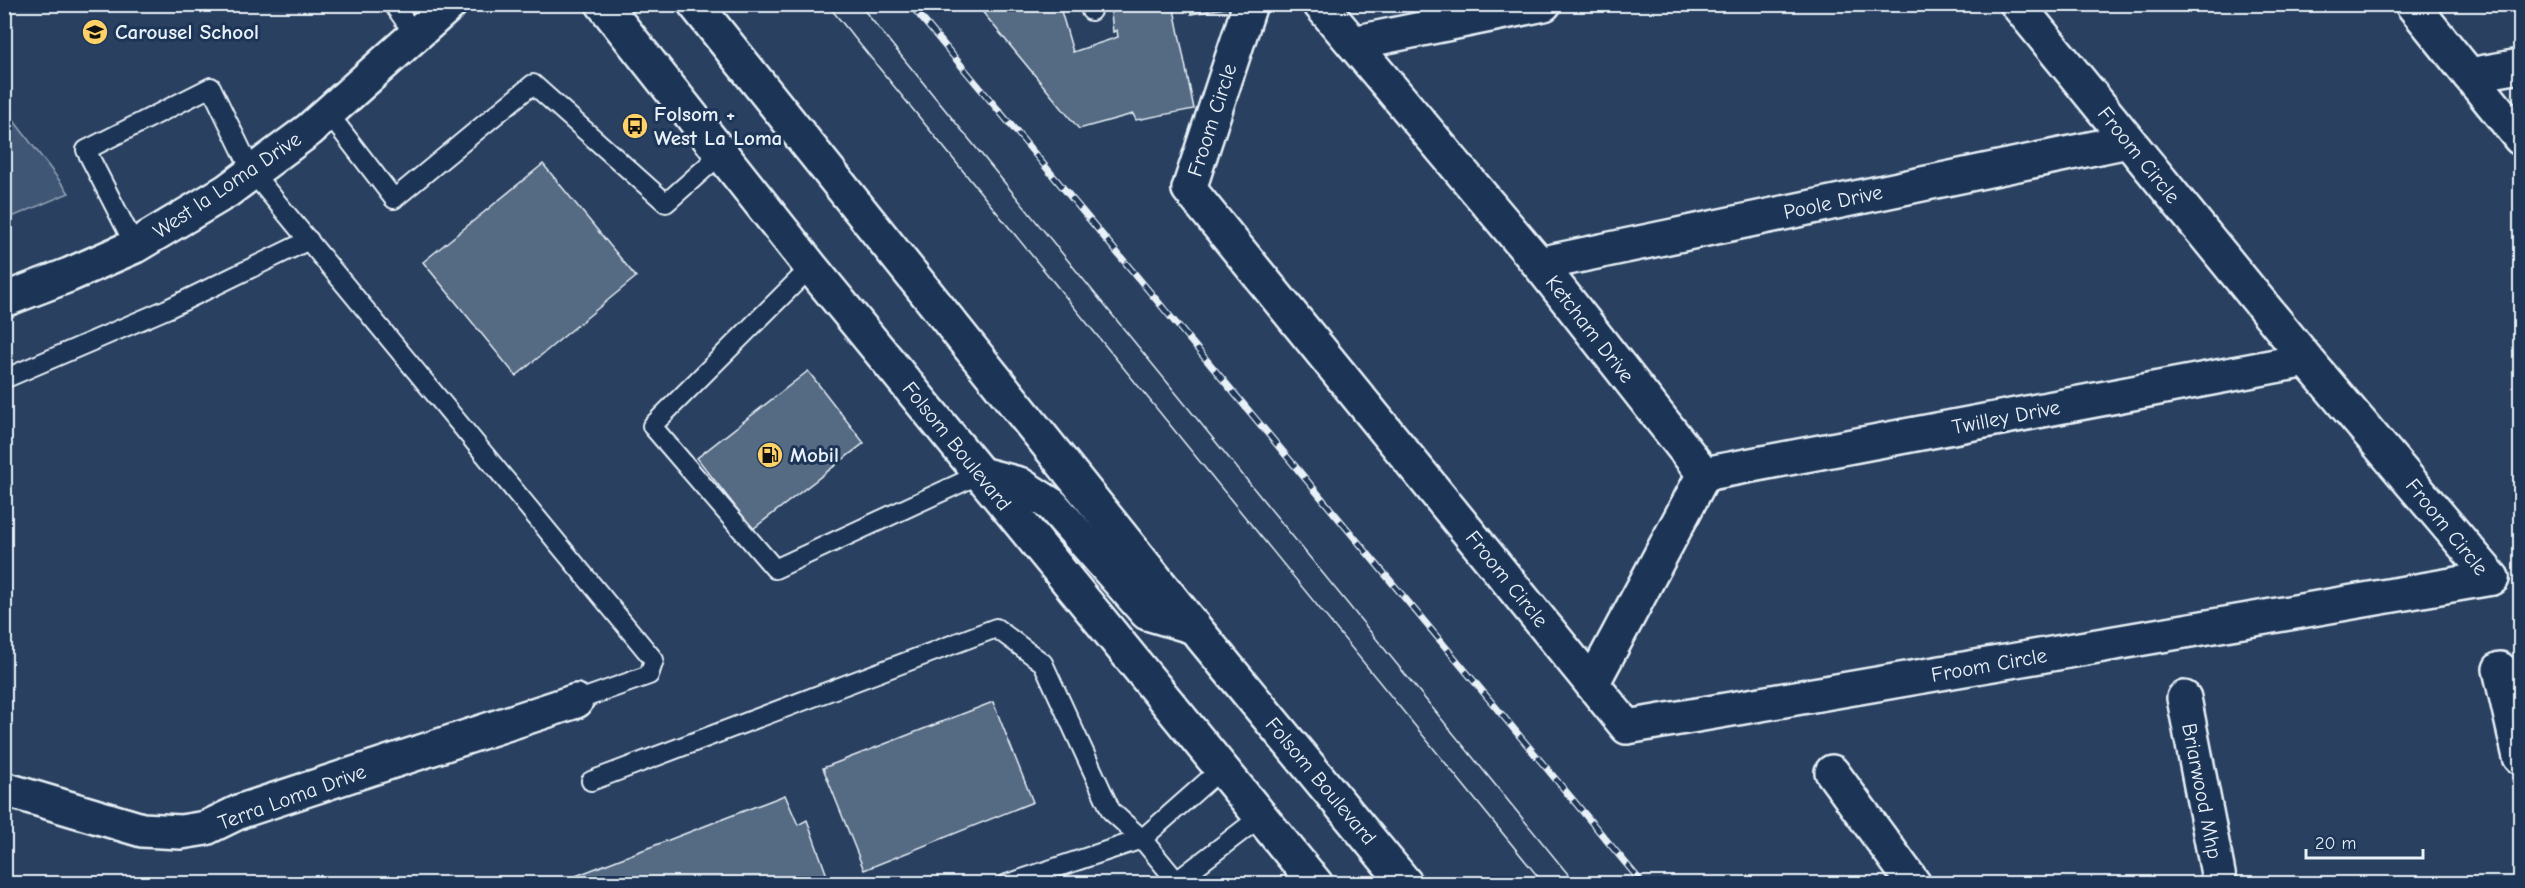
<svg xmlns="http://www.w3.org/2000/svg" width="2525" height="888" font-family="'Comic Neue',sans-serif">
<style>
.green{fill:#415774;stroke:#94a4b6;stroke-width:1.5}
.building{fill:#556a83;stroke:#e8f1f8;stroke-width:1.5}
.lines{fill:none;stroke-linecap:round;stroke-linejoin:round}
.service-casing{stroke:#e8f1f8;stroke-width:22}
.minor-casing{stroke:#e8f1f8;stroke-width:38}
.tertiary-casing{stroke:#e8f1f8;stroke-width:38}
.secondary-casing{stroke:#e8f1f8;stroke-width:38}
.service{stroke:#1d3557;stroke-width:18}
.minor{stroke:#1d3557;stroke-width:33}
.tertiary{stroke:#1d3557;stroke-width:33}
.secondary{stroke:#1d3557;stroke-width:33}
.tram{stroke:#e8f1f8;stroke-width:1.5}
.rail-casing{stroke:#e8f1f8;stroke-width:7}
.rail{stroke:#1d3557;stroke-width:4.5;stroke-dasharray:14;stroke-linecap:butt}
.labels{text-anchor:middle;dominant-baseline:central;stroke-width:6;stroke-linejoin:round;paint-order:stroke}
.poi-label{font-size:21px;font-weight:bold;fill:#e8f1f8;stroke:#1d3557;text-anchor:start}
.street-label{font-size:21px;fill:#e8f1f8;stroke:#1d3557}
</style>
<rect width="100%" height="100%" fill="#294061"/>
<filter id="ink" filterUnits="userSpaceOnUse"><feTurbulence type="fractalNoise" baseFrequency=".0167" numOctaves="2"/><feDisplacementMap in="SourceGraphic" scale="12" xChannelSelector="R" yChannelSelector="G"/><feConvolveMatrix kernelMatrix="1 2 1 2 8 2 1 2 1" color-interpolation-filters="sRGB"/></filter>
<g filter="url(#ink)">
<!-- green -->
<polygon class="green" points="5,109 69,193 5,220 4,220"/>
<!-- building -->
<g class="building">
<polygon points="976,4 1059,4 1073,52 1118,37 1117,30 1113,32 1110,4 1173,4 1194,109 1136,120 1133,114 1079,129"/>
<polygon points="1190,4 1231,4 1231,7 1191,14"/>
<polygon points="543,164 636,277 516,376 423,262"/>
<polygon points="808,371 864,443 753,529 697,458"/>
<polygon points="993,702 1033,802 864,870 823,768"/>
<polygon points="785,795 798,825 807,820 830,884 555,884"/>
</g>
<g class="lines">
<!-- service casing -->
<g class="service-casing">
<g id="service">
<polyline points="393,4 415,35"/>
<polyline points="1090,4 1091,11"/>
<polyline points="328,113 394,199 533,84 666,203 722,153"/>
<polyline points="135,246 86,150 211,87 252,172 654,660 649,675 576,701"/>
<polyline points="811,267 652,426 775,569 980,474"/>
<polyline points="4,379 167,309 309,240"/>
<polyline points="591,781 996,628 1043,663 1111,811 1142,839 1179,884"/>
<polyline points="1007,884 1142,839 1221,769"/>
<polyline points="1173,884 1260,817"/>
</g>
</g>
<!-- minor casing -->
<g class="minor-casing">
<g id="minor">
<polyline points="1250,4 1189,189 1627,727 2492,578"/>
<polyline points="1320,4 1539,264 1704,474 1592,684"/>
<polyline points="2017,4 2307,360 2492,578"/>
<polyline points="2412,4 2520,138"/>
<polyline points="1353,43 1544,4"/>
<polyline points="2469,75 2520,66"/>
<polyline points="1539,264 2128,141"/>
<polyline points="1704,474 2307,360"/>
<polyline points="2500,669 2520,757"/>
<polyline points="2184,698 2220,884"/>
<polyline points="1832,772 1914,884"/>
<polyline points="4,789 142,830 181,832 206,828 241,811 576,701"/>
</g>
</g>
<!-- tertiary casing -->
<g class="tertiary-casing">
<polyline id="tertiary" points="4,300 69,275 135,246 227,191 309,130 450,4"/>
</g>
<!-- secondary casing -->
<g class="secondary-casing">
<g id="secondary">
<polyline points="603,4 811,267 1316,884"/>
<polyline points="695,4 1194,627 1406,884"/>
<polyline points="980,474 1019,484 1052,505 1147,613 1194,627"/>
</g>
</g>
<!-- service -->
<use href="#service" class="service"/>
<!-- minor -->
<use href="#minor" class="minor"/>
<!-- tertiary -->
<use href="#tertiary" class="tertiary"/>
<!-- secondary -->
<use href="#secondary" class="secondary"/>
<!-- tram -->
<g class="tram">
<polyline points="827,4 1544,884"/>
<polyline points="859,4 1576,884"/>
</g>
<!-- rail casing -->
<g class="rail-casing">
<polyline id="rail" points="910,4 1643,884"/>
</g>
<!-- rail -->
<use href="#rail" class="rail"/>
</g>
</g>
<!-- icons -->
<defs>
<g id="school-disc" transform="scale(1.35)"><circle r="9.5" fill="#ffd166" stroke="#1d3557"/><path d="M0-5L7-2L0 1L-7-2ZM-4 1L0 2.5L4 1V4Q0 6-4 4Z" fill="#111"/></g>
<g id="bus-disc" transform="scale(1.35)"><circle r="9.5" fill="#ffd166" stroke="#1d3557"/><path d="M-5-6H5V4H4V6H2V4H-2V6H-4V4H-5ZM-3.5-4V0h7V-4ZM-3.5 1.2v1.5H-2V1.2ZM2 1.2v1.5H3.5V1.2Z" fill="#111"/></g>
<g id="fuel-disc" transform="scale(1.35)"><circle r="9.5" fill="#ffd166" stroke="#1d3557"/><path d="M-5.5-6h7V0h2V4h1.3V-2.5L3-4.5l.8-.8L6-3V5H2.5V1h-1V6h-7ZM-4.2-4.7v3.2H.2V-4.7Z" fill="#111"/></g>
</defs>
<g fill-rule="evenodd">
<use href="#school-disc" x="95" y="32"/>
<use href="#bus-disc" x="635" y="126"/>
<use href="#fuel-disc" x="770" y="455"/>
</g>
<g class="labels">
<!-- poi labels -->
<g class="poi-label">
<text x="115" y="32">Carousel School</text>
<text x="654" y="114">Folsom +<tspan x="654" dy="24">West La Loma</tspan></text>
<text x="790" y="455">Mobil</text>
</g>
<!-- street labels -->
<g class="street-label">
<text transform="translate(1212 120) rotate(-72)">Froom Circle</text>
<text transform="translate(2139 155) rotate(51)">Froom Circle</text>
<text transform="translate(227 185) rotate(-34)">West la Loma Drive</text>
<text transform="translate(1833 202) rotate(-12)">Poole Drive</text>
<text transform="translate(1590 329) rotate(52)">Ketcham Drive</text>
<text transform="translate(2006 417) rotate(-11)">Twilley Drive</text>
<text transform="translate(957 446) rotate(51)">Folsom Boulevard</text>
<text transform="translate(2447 527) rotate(51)">Froom Circle</text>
<text transform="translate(1507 579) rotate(51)">Froom Circle</text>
<text transform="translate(1989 665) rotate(-10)">Froom Circle</text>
<text transform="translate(1321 781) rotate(50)">Folsom Boulevard</text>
<text transform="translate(2202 791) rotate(79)">Briarwood Mhp</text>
<text transform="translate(292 797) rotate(-20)">Terra Loma Drive</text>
</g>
</g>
<!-- margin -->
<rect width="2525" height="888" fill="none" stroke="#1d3557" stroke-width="24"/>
<rect x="12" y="12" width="2501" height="864" fill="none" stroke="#e8f1f8" stroke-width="2" filter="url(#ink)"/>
<!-- scale -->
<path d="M2306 849v9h117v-9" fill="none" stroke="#e8f1f8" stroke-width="3"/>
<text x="2315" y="849" font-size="18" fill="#e8f1f8" stroke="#1d3557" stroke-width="4.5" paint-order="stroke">20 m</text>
</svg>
